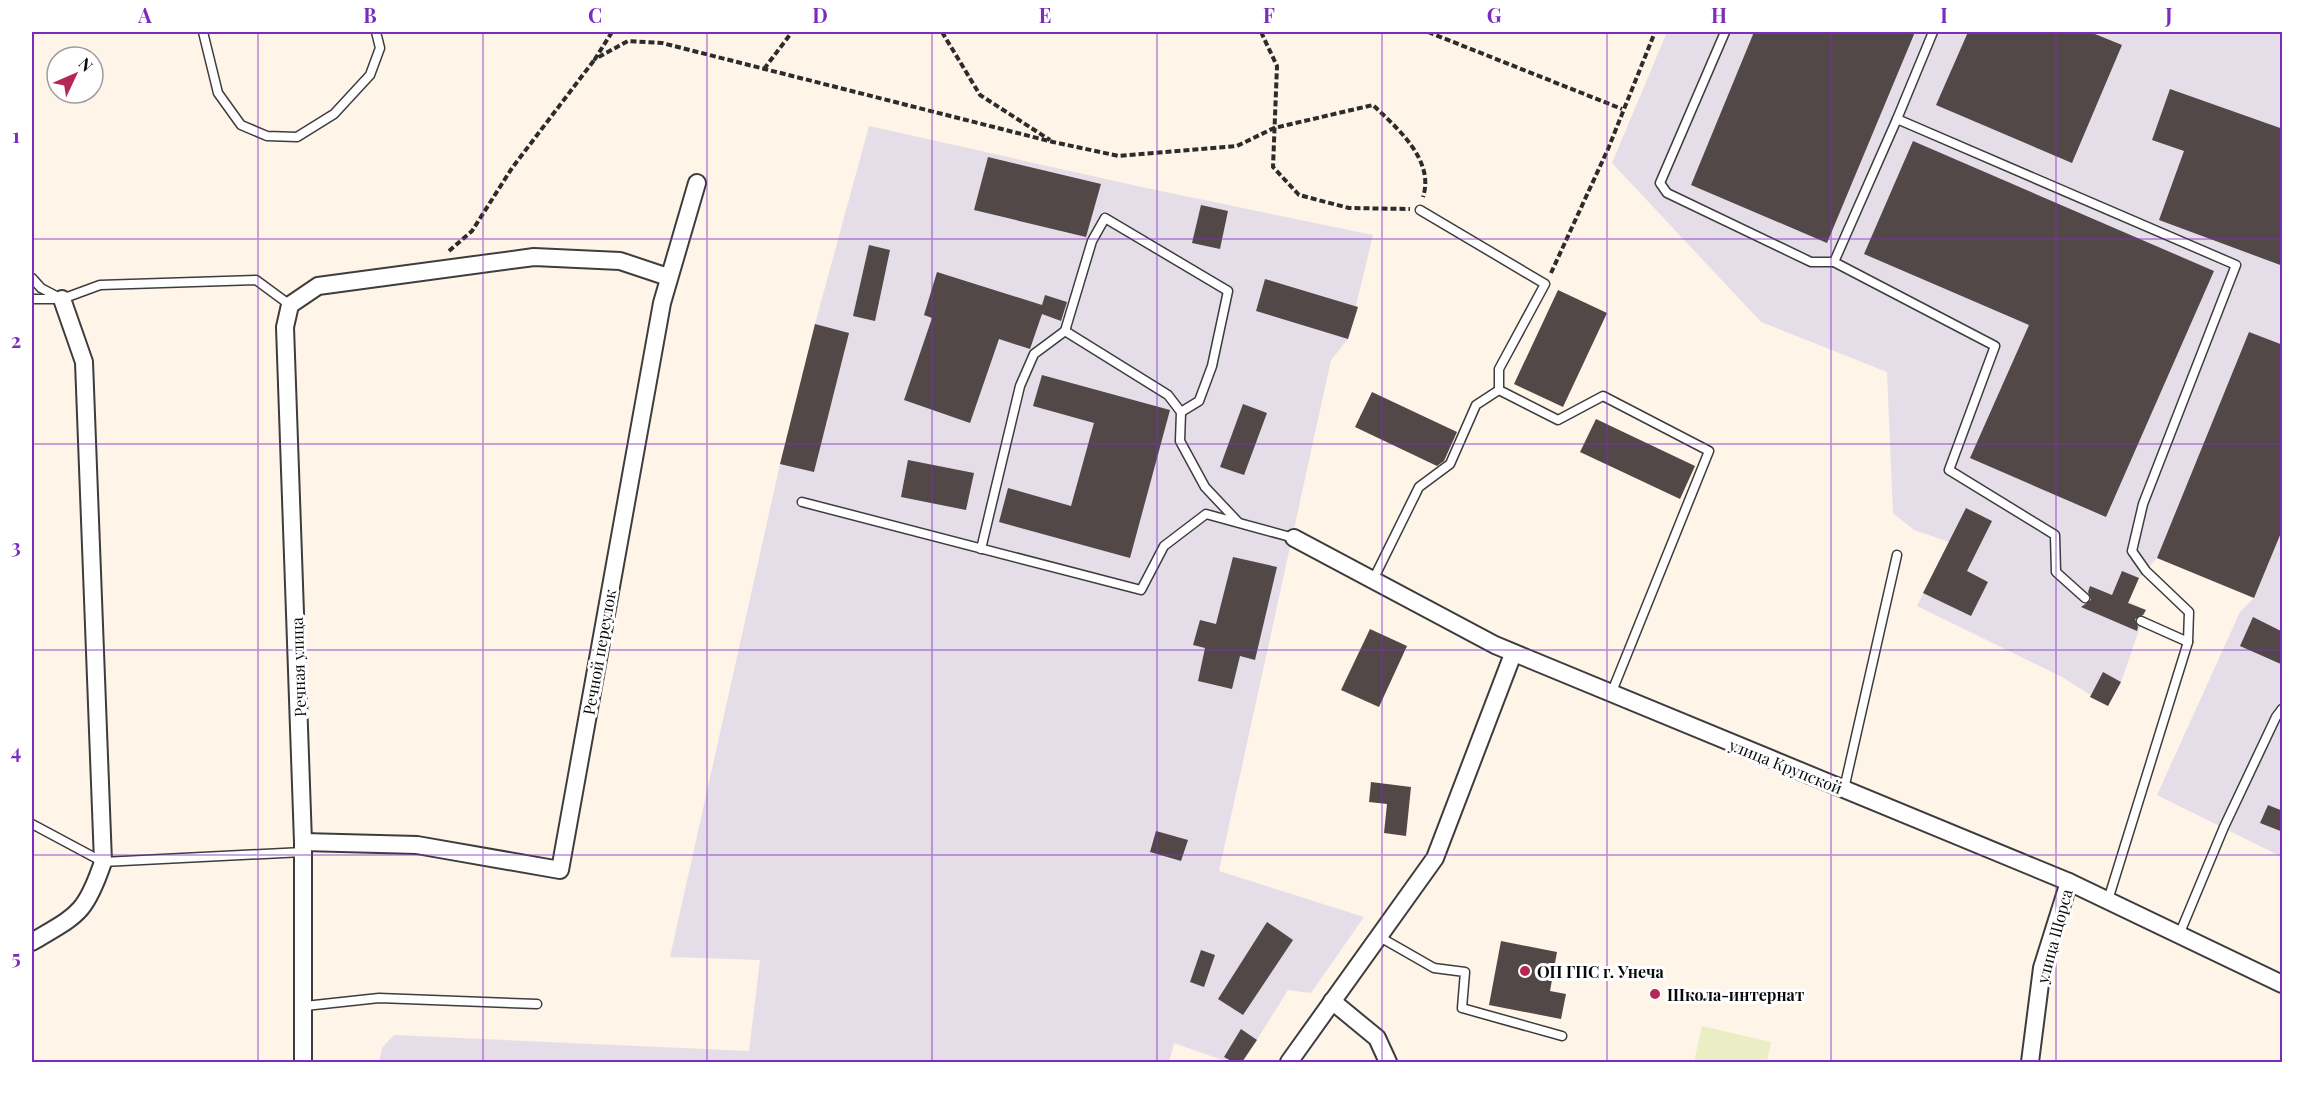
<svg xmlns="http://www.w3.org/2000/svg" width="2314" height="1094" font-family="'Playfair Display',serif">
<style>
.industrial{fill:#e5dee9}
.pitch{fill:#ebeec5}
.building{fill:#524847}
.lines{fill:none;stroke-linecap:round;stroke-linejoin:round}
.service-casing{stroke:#3d3d3d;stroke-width:11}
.minor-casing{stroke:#3d3d3d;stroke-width:20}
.path{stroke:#2c2c2c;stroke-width:4;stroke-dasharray:6 3;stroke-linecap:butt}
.service{stroke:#fff;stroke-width:8}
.minor{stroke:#fff;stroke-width:16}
.grid{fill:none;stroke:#7b2cbf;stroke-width:1.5;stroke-opacity:0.55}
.poi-dot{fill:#b52754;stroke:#fff;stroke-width:2}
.labels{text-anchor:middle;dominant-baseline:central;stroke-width:6;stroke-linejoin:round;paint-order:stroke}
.street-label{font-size:16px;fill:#0a0a0a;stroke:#fff}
.poi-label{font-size:16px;font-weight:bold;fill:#0a0a0a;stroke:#fff;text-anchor:start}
.neatline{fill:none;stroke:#7b2cbf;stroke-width:2}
.grid-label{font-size:20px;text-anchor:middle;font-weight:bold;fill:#7b2cbf}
</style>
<rect width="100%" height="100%" fill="#fef4e8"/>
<!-- industrial -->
<g class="industrial">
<polygon points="1667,32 2282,32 2282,857 2157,795 2240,612 2254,598 2157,558 2139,578 2129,602 2146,610 2121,682 2108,706 2062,677 1917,606 1949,542 1914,530 1893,513 1887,372 1761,322 1612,163"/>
<polygon points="869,126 1146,188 1373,235 1348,339 1331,360 1219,871 1364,917 1311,993 1288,990 1243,1062 1228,1062 1174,1043 1169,1062 379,1062 382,1048 394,1035 749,1051 760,960 670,957 780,464 815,324"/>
</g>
<!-- pitch -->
<polygon class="pitch" points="1702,1026 1771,1042 1767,1062 1694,1062"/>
<!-- building -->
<g class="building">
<polygon points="1754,32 1915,32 1827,243 1691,185"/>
<polygon points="1968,32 2090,32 2122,45 2072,163 1936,105"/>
<polygon points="2170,89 2283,129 2283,266 2159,220 2184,151 2152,140"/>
<polygon points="1913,141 2214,271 2106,517 1970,458 2029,325 1864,254"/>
<polygon points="988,157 1101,184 1086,237 974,210"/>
<polygon points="1201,205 1228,211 1220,249 1192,243"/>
<polygon points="869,245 890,250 875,321 853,316"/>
<polygon points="937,272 1042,305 1045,295 1067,302 1061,321 1042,314 1030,349 999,339 970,423 904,400 932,318 924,315"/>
<polygon points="1265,279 1358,307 1348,339 1256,311"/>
<polygon points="1558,290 1607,313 1563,407 1514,384"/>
<polygon points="815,324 849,333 814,472 780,464"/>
<polygon points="2249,332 2283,345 2283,528 2254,598 2157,558"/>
<polygon points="1042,375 1170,410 1130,558 999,522 1008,488 1071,506 1094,423 1033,406"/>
<polygon points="1372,392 1457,432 1444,461 1437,466 1355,427"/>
<polygon points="1243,404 1267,413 1244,475 1220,467"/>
<polygon points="1596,419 1695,466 1680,499 1580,452"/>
<polygon points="908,460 974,473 966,510 901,497"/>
<polygon points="1966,508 1992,521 1967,571 1988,582 1971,616 1923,593"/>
<polygon points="1233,557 1277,567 1255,660 1240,656 1232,689 1198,681 1205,648 1193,645 1200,620 1216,624"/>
<polygon points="2122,571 2139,578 2128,603 2146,610 2143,615 2135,619 2138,627 2137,631 2081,607 2091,600 2088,592 2090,586 2112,595"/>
<polygon points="2253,617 2283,632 2283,665 2240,646"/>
<polygon points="1370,629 1407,646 1379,707 1341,690"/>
<polygon points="2103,672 2121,682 2108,706 2090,697"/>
<polygon points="1371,782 1411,787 1406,836 1384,833 1387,804 1369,802"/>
<polygon points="2268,805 2283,811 2283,832 2260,823"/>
<polygon points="1156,831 1188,840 1181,861 1150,852"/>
<polygon points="1267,922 1293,940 1243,1015 1218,999"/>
<polygon points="1501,941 1557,952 1550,991 1566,994 1561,1019 1489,1005"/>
<polygon points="1201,950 1215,955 1204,987 1190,982"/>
<polygon points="1241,1029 1257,1040 1242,1062 1233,1062 1224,1057"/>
</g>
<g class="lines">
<!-- service casing -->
<g class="service-casing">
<g id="service">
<polyline points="203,32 218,93 241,125 267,136 297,137 334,114 370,75 380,48 376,32"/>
<polyline points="1725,32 1660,183 1667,193 1811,262 1834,262"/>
<polyline points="1897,119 1933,32"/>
<polyline points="1420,210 1545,284 1499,369 1499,390"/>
<polyline points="32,278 41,288 60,298"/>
<polyline points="32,299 62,299 100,285 256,280 290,305"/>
<polyline points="1065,331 1092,241 1105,218 1228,291 1212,366 1199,401 1181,412"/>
<polyline points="802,502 1141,590 1164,546 1206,514 1294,538"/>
<polyline points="981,549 1020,386 1034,354 1065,331 1168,395 1181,412 1180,441 1205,487 1238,522"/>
<polyline points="1373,580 1419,487 1450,464 1476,405 1499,390 1558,420 1603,396 1709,451 1611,694"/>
<polyline points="2085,598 2056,572 2055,535 1949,470 1995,346 1834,262 1897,119 2236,265 2143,504 2132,551 2146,571 2189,612 2188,642 2108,900"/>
<polyline points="2141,621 2188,642"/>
<polyline points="1844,789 1897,555"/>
<polyline points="32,824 103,862 303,852"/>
<polyline points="2179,935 2224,827 2276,717 2282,709"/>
<polyline points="1378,936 1434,968 1465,972 1462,1008 1562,1036"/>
<polyline points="305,1006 379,998 537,1004"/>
</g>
</g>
<!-- minor casing -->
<g class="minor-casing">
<g id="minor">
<polyline points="1294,538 1495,645 2069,882 2282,984"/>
<polyline points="303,842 417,845 560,870 662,303 697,183"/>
<path d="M32,942C77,915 85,915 103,862L84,362L62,299"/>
<polyline points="1332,1001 1377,1038 1388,1062"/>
<polyline points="303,1062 303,842 285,327 290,305 318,286 534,257 620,261 668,277"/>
<polyline points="1289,1062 1435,858 1513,654"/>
<polyline points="2030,1062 2042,968 2069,882"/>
</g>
</g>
<!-- path -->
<g class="path">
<path d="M612,32L595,59L628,41L662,43L1053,142L1119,156L1237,146L1274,128L1373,105C1397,128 1435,160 1423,197"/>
<polyline points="942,32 980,95 1050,140"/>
<polyline points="1261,32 1277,66 1273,167 1299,195 1349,208 1410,209"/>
<polyline points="1428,32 1622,109"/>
<polyline points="764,69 792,32"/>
<polyline points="449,251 472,231 512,168 595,59"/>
<polyline points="1551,273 1608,149 1655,32"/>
</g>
<!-- service -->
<use href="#service" class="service"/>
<!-- minor -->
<use href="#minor" class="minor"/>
</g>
<!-- grid -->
<path class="grid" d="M258,32V1062M483,32V1062M707,32V1062M932,32V1062M1157,32V1062M1382,32V1062M1607,32V1062M1831,32V1062M2056,32V1062M32,239H2282M32,444H2282M32,650H2282M32,855H2282"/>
<!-- markers -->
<g class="poi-dot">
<circle cx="1525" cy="971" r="6"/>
<circle cx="1655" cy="994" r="6"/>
</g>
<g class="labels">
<!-- street labels -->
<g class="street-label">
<text transform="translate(599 652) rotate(-80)">Речной переулок</text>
<text transform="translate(298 667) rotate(-92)">Речная улица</text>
<text transform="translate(1786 766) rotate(22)">улица Крупской</text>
<text transform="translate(2054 936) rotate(-75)">улица Щорса</text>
</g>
<!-- poi labels -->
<g class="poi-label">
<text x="1537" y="971">ОП ГПС г. Унеча</text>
<text x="1667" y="994">Школа-интернат</text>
</g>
</g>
<!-- border -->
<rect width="2314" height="1094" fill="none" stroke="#ffffff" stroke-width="66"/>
<!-- north arrow -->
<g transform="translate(75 75) rotate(46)"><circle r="28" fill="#ffffff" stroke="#9d9d9d" stroke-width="1.5"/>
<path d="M0-4.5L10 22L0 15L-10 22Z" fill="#b52754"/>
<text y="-9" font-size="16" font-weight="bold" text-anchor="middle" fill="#0a0a0a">N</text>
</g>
<rect x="33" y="33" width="2248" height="1028" class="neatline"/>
<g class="grid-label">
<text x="145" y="23">A</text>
<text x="370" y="23">B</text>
<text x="595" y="23">C</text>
<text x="820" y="23">D</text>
<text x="1045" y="23">E</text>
<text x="1269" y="23">F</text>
<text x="1494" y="23">G</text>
<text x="1719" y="23">H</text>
<text x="1944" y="23">I</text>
<text x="2169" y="23">J</text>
<text x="16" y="143">1</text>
<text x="16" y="348">2</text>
<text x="16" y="554">3</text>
<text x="16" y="759">4</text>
<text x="16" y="965">5</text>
</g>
</svg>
